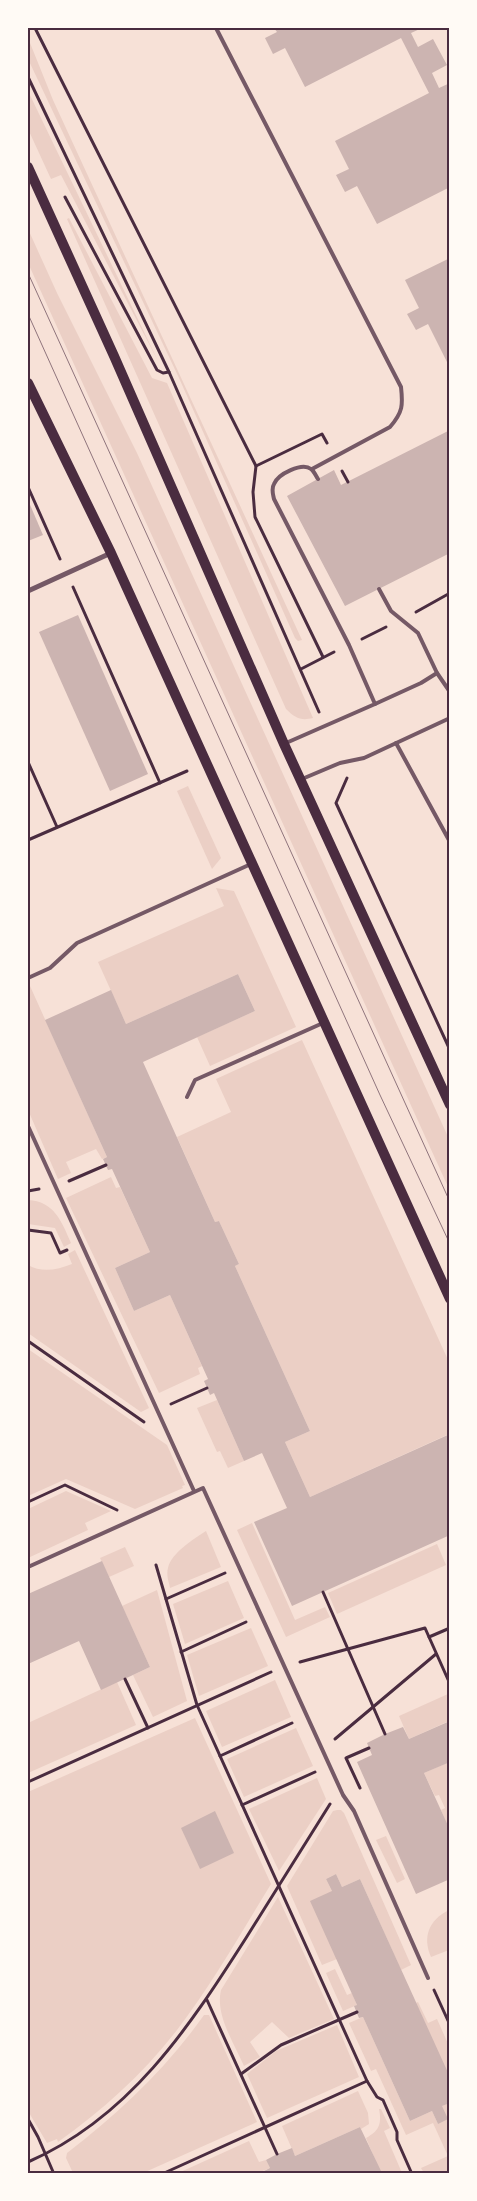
<svg xmlns="http://www.w3.org/2000/svg" width="477" height="2201" font-family="Lato,sans-serif">
<style>
.green{fill:#ebcfc5}
.building{fill:#ccb4b1}
.lines{fill:none;stroke-linecap:round;stroke-linejoin:round}
.path{stroke:#4a2c40;stroke-width:3}
.service{stroke:#755966;stroke-width:4}
.minor{stroke:#755966;stroke-width:5}
.secondary{stroke:#4a2c40;stroke-width:10}
.tram{stroke:#8f747c;stroke-width:1}
.neatline{fill:none;stroke:#4a2c40;stroke-width:2}
</style>
<rect width="100%" height="100%" fill="#f7e1d7"/>
<!-- green -->
<g class="green">
<polygon points="28,38 53,100 302,640 298,641 295,638 179,378 28,59"/>
<polygon points="28,91 158,361 61,175 51,179 28,129"/>
<path d="M69,218L152,378L167,383L313,718C301,721 295,718 286,709L67,219Z"/>
<polygon points="28,229 57,293 137,453 449,1139 449,1189 28,263"/>
<polygon points="188,786 221,858 212,869 177,791"/>
<polygon points="216,888 234,891 296,1027 210,1066 197,1037 255,1011 238,974 126,1024 98,962 224,906"/>
<polygon points="30,986 107,1157 102,1159 96,1149 66,1162 71,1173 58,1179 28,1110 28,988"/>
<polygon points="302,1040 449,1362 449,1434 310,1497 285,1442 310,1431 235,1266 239,1264 219,1221 215,1222 177,1137 231,1112 216,1079"/>
<polygon points="111,1177 116,1188 120,1187 150,1252 115,1268 134,1311 170,1295 202,1366 198,1368 200,1374 159,1393 66,1198"/>
<path d="M28,1200C54,1201 62,1222 71,1243L64,1247L55,1228L28,1224Z"/>
<path d="M75,1250L149,1408L141,1412L28,1333V1265C42,1273 57,1270 72,1264L68,1254Z"/>
<polygon points="28,1349 167,1445 185,1485 182,1486 183,1488 135,1509 66,1479 28,1496"/>
<polygon points="217,1400 244,1461 228,1468 220,1451 217,1452 197,1408"/>
<polygon points="66,1491 111,1511 85,1523 88,1530 28,1558 28,1509"/>
<polygon points="252,1523 295,1620 325,1607 330,1617 286,1637 237,1530"/>
<path d="M206,1531L221,1567L170,1588C169,1582 166,1575 168,1568C171,1553 194,1539 206,1531Z"/>
<polygon points="437,1544 446,1565 337,1614 328,1593"/>
<polygon points="125,1547 134,1566 109,1577 100,1558"/>
<polygon points="228,1581 244,1618 185,1644 173,1604"/>
<polygon points="157,1590 187,1701 153,1717 133,1675 150,1667 122,1606"/>
<polygon points="251,1628 268,1666 199,1696 187,1655"/>
<polygon points="275,1680 291,1717 222,1747 206,1711"/>
<polygon points="117,1682 136,1725 28,1773 28,1723"/>
<polygon points="448,1694 449,1699 449,1721 409,1739 399,1716"/>
<path d="M195,1718L271,1884C241,1933 212,1984 177,2030C143,2074 103,2110 58,2142L57,2139L47,2143L28,2111V1792Z"/>
<polygon points="296,1728 313,1766 244,1797 227,1759"/>
<polygon points="449,1762 449,1830 441,1810 445,1808 439,1795 435,1796 424,1773"/>
<polygon points="317,1778 326,1799 279,1871 249,1809"/>
<polygon points="337,1810 341,1810 344,1813 411,1965 401,1970 360,1879 342,1887 336,1874 326,1879 332,1891 337,1959 322,1965 287,1886 333,1811"/>
<polygon points="386,1836 405,1879 397,1883 376,1840"/>
<path d="M278,1897L334,2019L289,2038L272,2022L250,2042L260,2057L244,2066C234,2043 215,2015 221,1990Z"/>
<path d="M449,1910V1950L431,1957C422,1937 429,1920 449,1910Z"/>
<polygon points="335,1969 347,1995 352,1993 357,2005 343,2011 326,1973"/>
<polygon points="418,2002 428,2023 437,2019 449,2046 449,2077 416,2003"/>
<path d="M204,2015H209L257,2122L143,2173H73L66,2158L67,2153C119,2113 166,2069 204,2015Z"/>
<polygon points="363,2017 410,2121 432,2111 438,2124 442,2106 449,2103 449,2173 424,2173 421,2168 448,2156 433,2123 406,2135 376,2069 371,2071 349,2023"/>
<polygon points="337,2025 359,2077 267,2118 247,2074 276,2051"/>
<polygon points="358,2091 368,2113 369,2124 361,2129 360,2127 295,2156 282,2126"/>
<path d="M379,2109H381L390,2128L384,2131L402,2173H376L380,2171L366,2138C379,2131 382,2124 379,2109Z"/>
<polygon points="249,2141 259,2162 266,2160 270,2168 258,2173 176,2174"/>
</g>
<!-- building -->
<g class="building">
<polygon points="274,28 422,28 411,33 418,47 433,39 447,65 432,73 439,88 450,83 450,187 377,224 357,186 345,192 336,175 349,169 335,141 429,93 401,38 305,87 285,48 273,54 265,38 277,32"/>
<polygon points="450,258 450,361 447,362 428,324 416,330 407,314 419,308 405,280"/>
<polygon points="450,430 450,553 345,606 287,496 334,470 341,485"/>
<polygon points="28,500 43,535 28,541"/>
<polygon points="78,615 148,774 110,791 39,632"/>
<polygon points="238,974 255,1011 143,1062 215,1222 219,1221 239,1264 235,1266 310,1431 285,1442 310,1497 450,1434 450,1535 292,1606 254,1522 287,1508 262,1453 244,1461 214,1393 210,1395 204,1381 208,1379 170,1295 134,1311 115,1268 150,1252 112,1169 108,1170 103,1159 107,1157 45,1020 111,990 126,1024"/>
<polygon points="102,1561 150,1667 101,1690 79,1641 28,1664 28,1594"/>
<polygon points="450,1721 450,1762 424,1773 450,1830 450,1879 416,1894 357,1762 372,1755 367,1743 385,1734 403,1727 409,1739"/>
<polygon points="215,1811 234,1853 200,1869 181,1828"/>
<polygon points="336,1874 342,1887 360,1879 450,2077 450,2103 442,2106 448,2119 438,2124 432,2111 410,2121 363,2017 359,2018 354,2006 357,2005 310,1901 332,1891 326,1879"/>
<polygon points="360,2127 381,2171 376,2174 258,2174 270,2168 266,2160 277,2154 292,2148 295,2156"/>
</g>
<g class="lines">
<!-- path -->
<g class="path">
<polyline points="35,28 256,466 253,492 255,517 323,657"/>
<polyline points="28,77 169,372 319,712"/>
<polyline points="65,197 157,370 163,373 169,372"/>
<polyline points="256,466 322,434 327,443"/>
<polyline points="342,471 348,482"/>
<polyline points="28,487 60,559"/>
<polyline points="73,587 160,783"/>
<polyline points="416,612 450,593"/>
<polyline points="362,639 386,627"/>
<polyline points="301,669 334,652"/>
<polyline points="28,762 57,827"/>
<polyline points="347,778 336,803 450,1050"/>
<polyline points="28,840 187,771"/>
<polyline points="69,1181 106,1165"/>
<polyline points="28,1191 39,1189"/>
<polyline points="28,1230 51,1233 60,1253 67,1250"/>
<polyline points="28,1341 144,1422"/>
<polyline points="171,1404 207,1388"/>
<polyline points="28,1502 65,1485 117,1510"/>
<polyline points="156,1565 197,1705 367,2081 162,2174"/>
<polyline points="323,1592 385,1734"/>
<polyline points="166,1599 225,1573"/>
<polyline points="429,1637 450,1684"/>
<polyline points="181,1652 246,1622"/>
<polyline points="300,1662 425,1628 429,1637 450,1628"/>
<polyline points="125,1679 148,1728"/>
<polyline points="335,1739 436,1654"/>
<polyline points="220,1756 292,1723"/>
<polyline points="28,1782 271,1672"/>
<polyline points="360,1788 346,1758 369,1748"/>
<polyline points="242,1805 315,1772"/>
<polyline points="434,1990 450,2025"/>
<polyline points="207,2000 277,2154"/>
<polyline points="241,2074 281,2045 357,2012"/>
<polyline points="367,2081 377,2097 383,2100 397,2132 397,2140 412,2174"/>
<polyline points="28,2119 38,2137 54,2174"/>
<path d="M28,2162C129,2118 188,2029 246,1938C274,1894 302,1849 330,1804"/>
</g>
<!-- service -->
<g class="service">
<path d="M216,28L401,387C403,405 403,412 390,427L312,469"/>
<polyline points="437,673 450,692"/>
<polyline points="375,704 421,683 437,673 418,633 391,611 379,589"/>
<path d="M286,743L375,704L349,645L274,499C273,494 271,489 274,484C278,474 302,462 311,469C314,471 316,476 318,479"/>
<polyline points="396,743 450,842"/>
<polyline points="302,779 340,763 364,758 450,718"/>
<polyline points="28,978 50,968 77,943 251,864"/>
<polyline points="187,1097 195,1080 323,1023"/>
<polyline points="28,1126 194,1491"/>
<polyline points="28,1567 203,1488 343,1795 354,1811 428,1978"/>
</g>
<!-- minor -->
<polyline class="minor" points="28,591 111,553"/>
<!-- secondary -->
<g class="secondary">
<polyline points="28,167 114,356 284,744 450,1105"/>
<polyline points="28,383 111,553 450,1299"/>
</g>
<!-- tram -->
<g class="tram">
<polyline points="28,273 450,1202"/>
<polyline points="28,314 380,1095 450,1244"/>
</g>
</g>
<!-- border -->
<rect width="477" height="2201" fill="none" stroke="#fffaf5" stroke-width="58"/>
<rect x="29" y="29" width="419" height="2143" class="neatline"/>
</svg>
